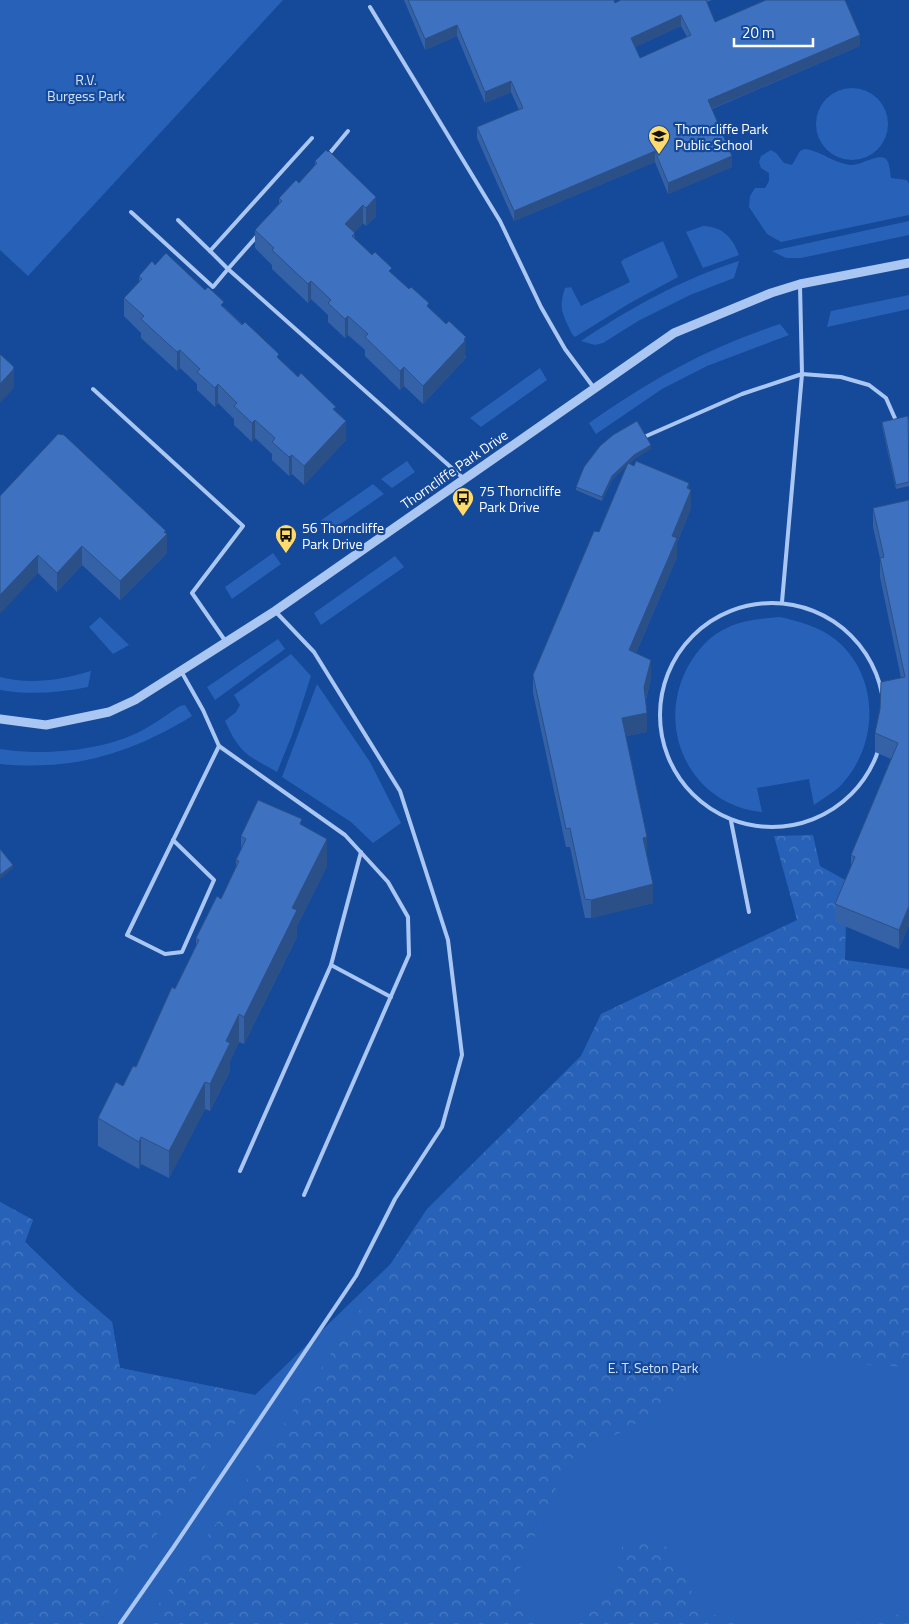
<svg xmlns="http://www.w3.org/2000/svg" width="909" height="1624" font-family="'Titillium Web',sans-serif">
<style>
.green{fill:#2862b8}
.forest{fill:url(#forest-crowns)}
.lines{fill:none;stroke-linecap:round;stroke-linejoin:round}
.service{stroke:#aac7f3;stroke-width:4}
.tertiary{stroke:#aac7f3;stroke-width:9}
.wall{fill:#3562a6;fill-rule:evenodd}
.shaded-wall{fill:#2b5087}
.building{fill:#3e72c1;stroke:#2b5087;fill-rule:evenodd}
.labels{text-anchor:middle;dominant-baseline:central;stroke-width:4.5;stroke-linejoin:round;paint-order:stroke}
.park-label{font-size:14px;fill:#d2e3fd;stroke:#15499a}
.poi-label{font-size:14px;fill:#fff;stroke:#15499a;text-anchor:start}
.street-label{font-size:14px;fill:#fff;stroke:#15499a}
</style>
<defs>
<pattern id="forest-crowns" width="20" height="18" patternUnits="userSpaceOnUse" patternTransform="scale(1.25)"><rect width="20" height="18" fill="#2862b8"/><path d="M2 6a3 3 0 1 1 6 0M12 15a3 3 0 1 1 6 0" fill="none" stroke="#487ac3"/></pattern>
</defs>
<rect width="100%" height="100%" fill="#15499a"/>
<!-- green -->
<g class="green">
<polygon points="0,0 283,0 28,276 0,250"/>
<circle cx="852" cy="124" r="36"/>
<path d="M805,149C822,151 834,164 852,165C862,165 878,153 886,159C890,163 890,173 891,178L907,180L909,184V215L781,242L767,234L749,207L750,196L755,188H765L769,181V173L761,168L759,162L761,156L771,150L776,153L784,163L792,165L800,151Z"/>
<polygon points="909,221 909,235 801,258 786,258 772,251"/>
<path d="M703,226C723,227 732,237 739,255L703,268L686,232Z"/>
<path d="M663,241L678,277L630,303L575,337L572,334C563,315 558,309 565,288L571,287L581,306L630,282L621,262L624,259Z"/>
<path d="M739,261L734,278L690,295L638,321L603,343L595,345L581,341C630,308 682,279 739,261Z"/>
<polygon points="909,295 909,309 827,327 831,311"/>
<path d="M780,324L789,335L707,366L662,389L596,434L589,423C652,379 707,348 780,324Z"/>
<polygon points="540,368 547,380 481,427 470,418"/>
<polygon points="407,461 415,472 392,488 381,479"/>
<polygon points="373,484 384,494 327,533 320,521"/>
<polygon points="273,553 281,564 232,599 225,587"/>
<polygon points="395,556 404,567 321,625 314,613"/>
<polygon points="100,617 129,645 113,654 89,627"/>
<path d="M780,617C800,622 819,626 836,640C880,676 879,744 842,784C835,792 823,798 814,805L809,779L757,788L762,812C689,805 653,725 690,663C697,651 708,638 721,631C740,620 759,619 780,617Z"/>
<polygon points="278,639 285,649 215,700 207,687"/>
<path d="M291,654L311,676L292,735L277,772C246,754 241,755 225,721L236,712L240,705L234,695Z"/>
<path d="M91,671L88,687C57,693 30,695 0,690V677C30,685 61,680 91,671Z"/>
<polygon points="317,684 370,762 401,823 373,843 351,822 282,777"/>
<path d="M185,705L192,716C130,754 73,771 0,764V749C42,756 99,751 137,733C152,726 166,715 180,706Z"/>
<polygon points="909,1003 909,1624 0,1624 0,1202 33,1220 25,1242 76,1291 112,1322 120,1368 255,1395 527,1132"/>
</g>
<!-- forest -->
<g class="forest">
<polygon points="813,835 820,866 847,881 845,960 909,969 909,1367 744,1359 699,1367 670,1405 568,1461 515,1580 531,1614 555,1624 145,1624 243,1486 427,1209 581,1056 601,1014 797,920 774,836"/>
<polygon points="0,1202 33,1220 25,1242 76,1291 112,1322 120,1368 255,1395 94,1624 0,1624"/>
<polygon points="623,1541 670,1547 701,1611 744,1624 573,1624 615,1585"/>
<polygon points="909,1612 909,1624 856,1624"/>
</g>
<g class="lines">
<!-- service -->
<g class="service">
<polyline points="370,7 500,221 541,307 565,349 594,388"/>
<polyline points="329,154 348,131"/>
<polyline points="131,212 213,287 228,269 210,251 312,138"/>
<polyline points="178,220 210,251"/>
<polyline points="257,236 228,269 463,478"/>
<polyline points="93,389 243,526 192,593 226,642"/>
<polyline points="644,437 742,394 802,374 841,377 869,385 886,398 897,423"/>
<polyline points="782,602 802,374 800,285"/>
<circle cx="772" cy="715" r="112"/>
<polyline points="181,671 203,710 219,746 345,835 388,882 408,917 409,955 304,1195"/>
<polyline points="731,821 749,912"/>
<polyline points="173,840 214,880 182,952 165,954 127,935 219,746"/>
<polyline points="331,965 391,997"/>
<polyline points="240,1171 331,965 361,852"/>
<polyline points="120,1624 173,1548 356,1276 395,1199 442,1127 462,1055 448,940 400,791 314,652 275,611"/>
</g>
<!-- tertiary -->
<polyline class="tertiary" points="0,719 46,725 109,712 135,700 275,611 674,333 771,293 800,284 909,263"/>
</g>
<!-- wall -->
<g class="wall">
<path d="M404,0H614L615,3L621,0H712L707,2L715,22L860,46L712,109L732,167L668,194L655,162L514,221L477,138V127L519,110L511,92L485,103L457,36L425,50ZM681,26L687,37L640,58L635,47Z"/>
<polygon points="315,161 376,216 366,226 363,223 354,233 355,239 429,308 466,356 465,359 423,404 404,386 400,390 365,356 365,350 348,335 345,338 328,322 328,315 311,299 308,303 272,269 272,265 255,248 255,230 279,204 279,198 299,183 315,166"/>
<polygon points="155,265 224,307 336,412 346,440 304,485 292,474 289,476 272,460 272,454 255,438 252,442 234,425 234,419 218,403 215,407 197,390 197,384 180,368 177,371 141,338 141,333 124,316 124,298 139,282 139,276"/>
<polygon points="909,419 909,486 896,489 882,426 882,422"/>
<polygon points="651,449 634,459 629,464 689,489 691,508 677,543 677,557 636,653 651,678 646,700 647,732 626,736 647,855 646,856 653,903 591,918 585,918 570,847 566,847 533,693 533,675 599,532 627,465 612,480 602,501 576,490 576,487"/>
<polygon points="0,496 166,534 167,553 120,600 82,565 57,592 38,573"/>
<polygon points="909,500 909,925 899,949 835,922 835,904 851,867 851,855 891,759 875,752 875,733 901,678 880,577 880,558 873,527 873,508"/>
<polygon points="302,825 327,866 297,926 297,937 244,1044 239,1042 230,1061 230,1071 210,1111 205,1109 169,1178 141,1164 139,1169 98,1146 98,1118 123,1086 136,1067 196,946 196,938 221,899 236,867 236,860 241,851 241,836"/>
</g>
<!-- shaded-wall -->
<g class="shaded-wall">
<polygon points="681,15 681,26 631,49 631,38"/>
<polygon points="457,25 457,36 425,50 425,39"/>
<polygon points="860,35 860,46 708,110 708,100"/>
<polygon points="511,81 511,92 485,103 485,92"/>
<polygon points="655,151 655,162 514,221 514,211"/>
<polygon points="732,156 732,167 668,194 668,183"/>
<polygon points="376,197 376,216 366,226 366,208"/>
<polygon points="363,205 363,223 345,243 345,224"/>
<polygon points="311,281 311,299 308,303 308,284"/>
<polygon points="348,316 348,335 345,338 345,319"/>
<polygon points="466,337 465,359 423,404 423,386"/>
<polygon points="180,350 180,368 177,371 177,352"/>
<polygon points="14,367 14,385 13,389 0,403 0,384"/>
<polygon points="404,367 404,386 400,390 400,371"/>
<polygon points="218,384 218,403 215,407 215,388"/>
<polygon points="255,420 255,438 252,442 252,423"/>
<polygon points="346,421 346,440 304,485 304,466"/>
<polygon points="651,445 651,449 634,459 612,480 602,501 602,497 612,476 634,455"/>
<polygon points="292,455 292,474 289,476 289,457"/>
<polygon points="689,483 689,496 691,490 691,508 677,543 677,557 629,669 629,650 672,536"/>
<polygon points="166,531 166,535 167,534 167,553 120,600 120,581"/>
<polygon points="82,546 82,565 57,592 57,573"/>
<polygon points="38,555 38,573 0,614 0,595"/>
<polygon points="651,660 651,678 644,706 644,687"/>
<polygon points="647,713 647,732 622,737 622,718"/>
<polygon points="647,837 647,855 643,856 643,838"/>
<polygon points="327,839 327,866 297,926 297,937 244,1044 244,1017 292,908"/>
<polygon points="13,865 13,868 0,879 0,875"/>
<polygon points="653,884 653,903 591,918 591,900"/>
<polygon points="909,906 909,925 899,949 899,930"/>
<polygon points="239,1014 239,1042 230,1061 230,1071 210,1111 210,1084 226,1041"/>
<polygon points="205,1082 205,1109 169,1178 169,1151"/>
<polygon points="141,1137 141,1164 139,1169 139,1142"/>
</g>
<!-- building -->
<g class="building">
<path d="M408,0H614L615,3L621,0H706L715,22L766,0H845L860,35L708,100L732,156L668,183L655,151L514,211L477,127L523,108L511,81L485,92L457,25L425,39ZM681,15L691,35L640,58L631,38Z"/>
<polygon points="326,150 328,152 329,151 376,197 366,208 363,205 345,224 355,233 352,236 372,255 375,252 392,268 389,271 409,289 411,287 429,303 427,306 446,324 449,321 466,337 464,339 465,341 423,386 404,367 400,371 365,337 368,334 348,316 345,319 328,303 331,300 311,281 308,284 272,250 274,248 255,230 282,201 279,198 296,180 299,183 317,163 315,161"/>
<polygon points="166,253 205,290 208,287 224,302 221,305 242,325 245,322 279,354 277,357 298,377 301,373 336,407 333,409 346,421 304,466 292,455 289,457 272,442 275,438 255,420 252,423 234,406 237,403 218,384 215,388 197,372 200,369 180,350 177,352 141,319 144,316 124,298 142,279 139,276 152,261 155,265"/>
<polygon points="0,354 14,367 13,370 0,384"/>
<polygon points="908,416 909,482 896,485 882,422"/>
<polygon points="637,421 651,445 634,455 612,476 602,497 576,487 584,467 600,446 613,435"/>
<polygon points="58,434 64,435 166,531 164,532 167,534 120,581 82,546 57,573 38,555 0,595 0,496"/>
<polygon points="636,461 689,483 687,488 691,490 672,536 677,538 629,650 651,660 644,687 647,713 622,718 647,837 643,838 653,884 591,900 585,899 570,828 566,829 533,675 594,531 599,532 628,463 634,466"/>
<polygon points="909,500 909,906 899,930 835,904 855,857 851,855 898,743 875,733 880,709 881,682 905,677 880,558 884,557 873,508"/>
<polygon points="258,800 302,819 300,824 327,839 292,908 297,910 244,1017 239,1014 226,1041 230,1043 210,1084 205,1082 169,1151 141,1137 139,1142 98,1118 116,1082 123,1086 133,1066 136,1067 172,987 175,989 199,940 196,938 217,896 221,899 239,861 236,860 246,839 241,836"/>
<polygon points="0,849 13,865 0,875"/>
</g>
<!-- icons -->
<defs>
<g id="school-pin" transform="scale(1.125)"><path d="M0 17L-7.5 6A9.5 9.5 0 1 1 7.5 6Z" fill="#ffdb6b" stroke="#15499a"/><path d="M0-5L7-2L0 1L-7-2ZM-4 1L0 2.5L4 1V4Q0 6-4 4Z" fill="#111"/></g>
<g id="bus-pin" transform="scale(1.125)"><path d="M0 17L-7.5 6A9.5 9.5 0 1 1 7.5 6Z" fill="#ffdb6b" stroke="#15499a"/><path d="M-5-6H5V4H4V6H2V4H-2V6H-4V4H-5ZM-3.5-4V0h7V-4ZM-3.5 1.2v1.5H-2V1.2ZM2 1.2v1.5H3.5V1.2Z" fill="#111"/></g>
</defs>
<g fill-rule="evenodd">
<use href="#school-pin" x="659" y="136"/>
<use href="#bus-pin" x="463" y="498"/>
<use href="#bus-pin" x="286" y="535"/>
</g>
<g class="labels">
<!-- park labels -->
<g class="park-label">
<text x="86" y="79">R.V.<tspan x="86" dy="16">Burgess Park</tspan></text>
<text x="653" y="1367">E. T. Seton Park</text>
</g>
<!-- poi labels -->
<g class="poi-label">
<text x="675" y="128">Thorncliffe Park<tspan x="675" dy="16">Public School</tspan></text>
<text x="479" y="490">75 Thorncliffe<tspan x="479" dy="16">Park Drive</tspan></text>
<text x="302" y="527">56 Thorncliffe<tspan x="302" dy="16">Park Drive</tspan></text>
</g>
<!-- street labels -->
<g class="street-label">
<text transform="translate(454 469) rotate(-35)">Thorncliffe Park Drive</text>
</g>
</g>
<!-- scale -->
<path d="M734 38v8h79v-8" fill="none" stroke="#ffffff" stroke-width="2.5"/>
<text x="742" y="38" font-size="15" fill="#ffffff" stroke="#15499a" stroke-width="4" paint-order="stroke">20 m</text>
</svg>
